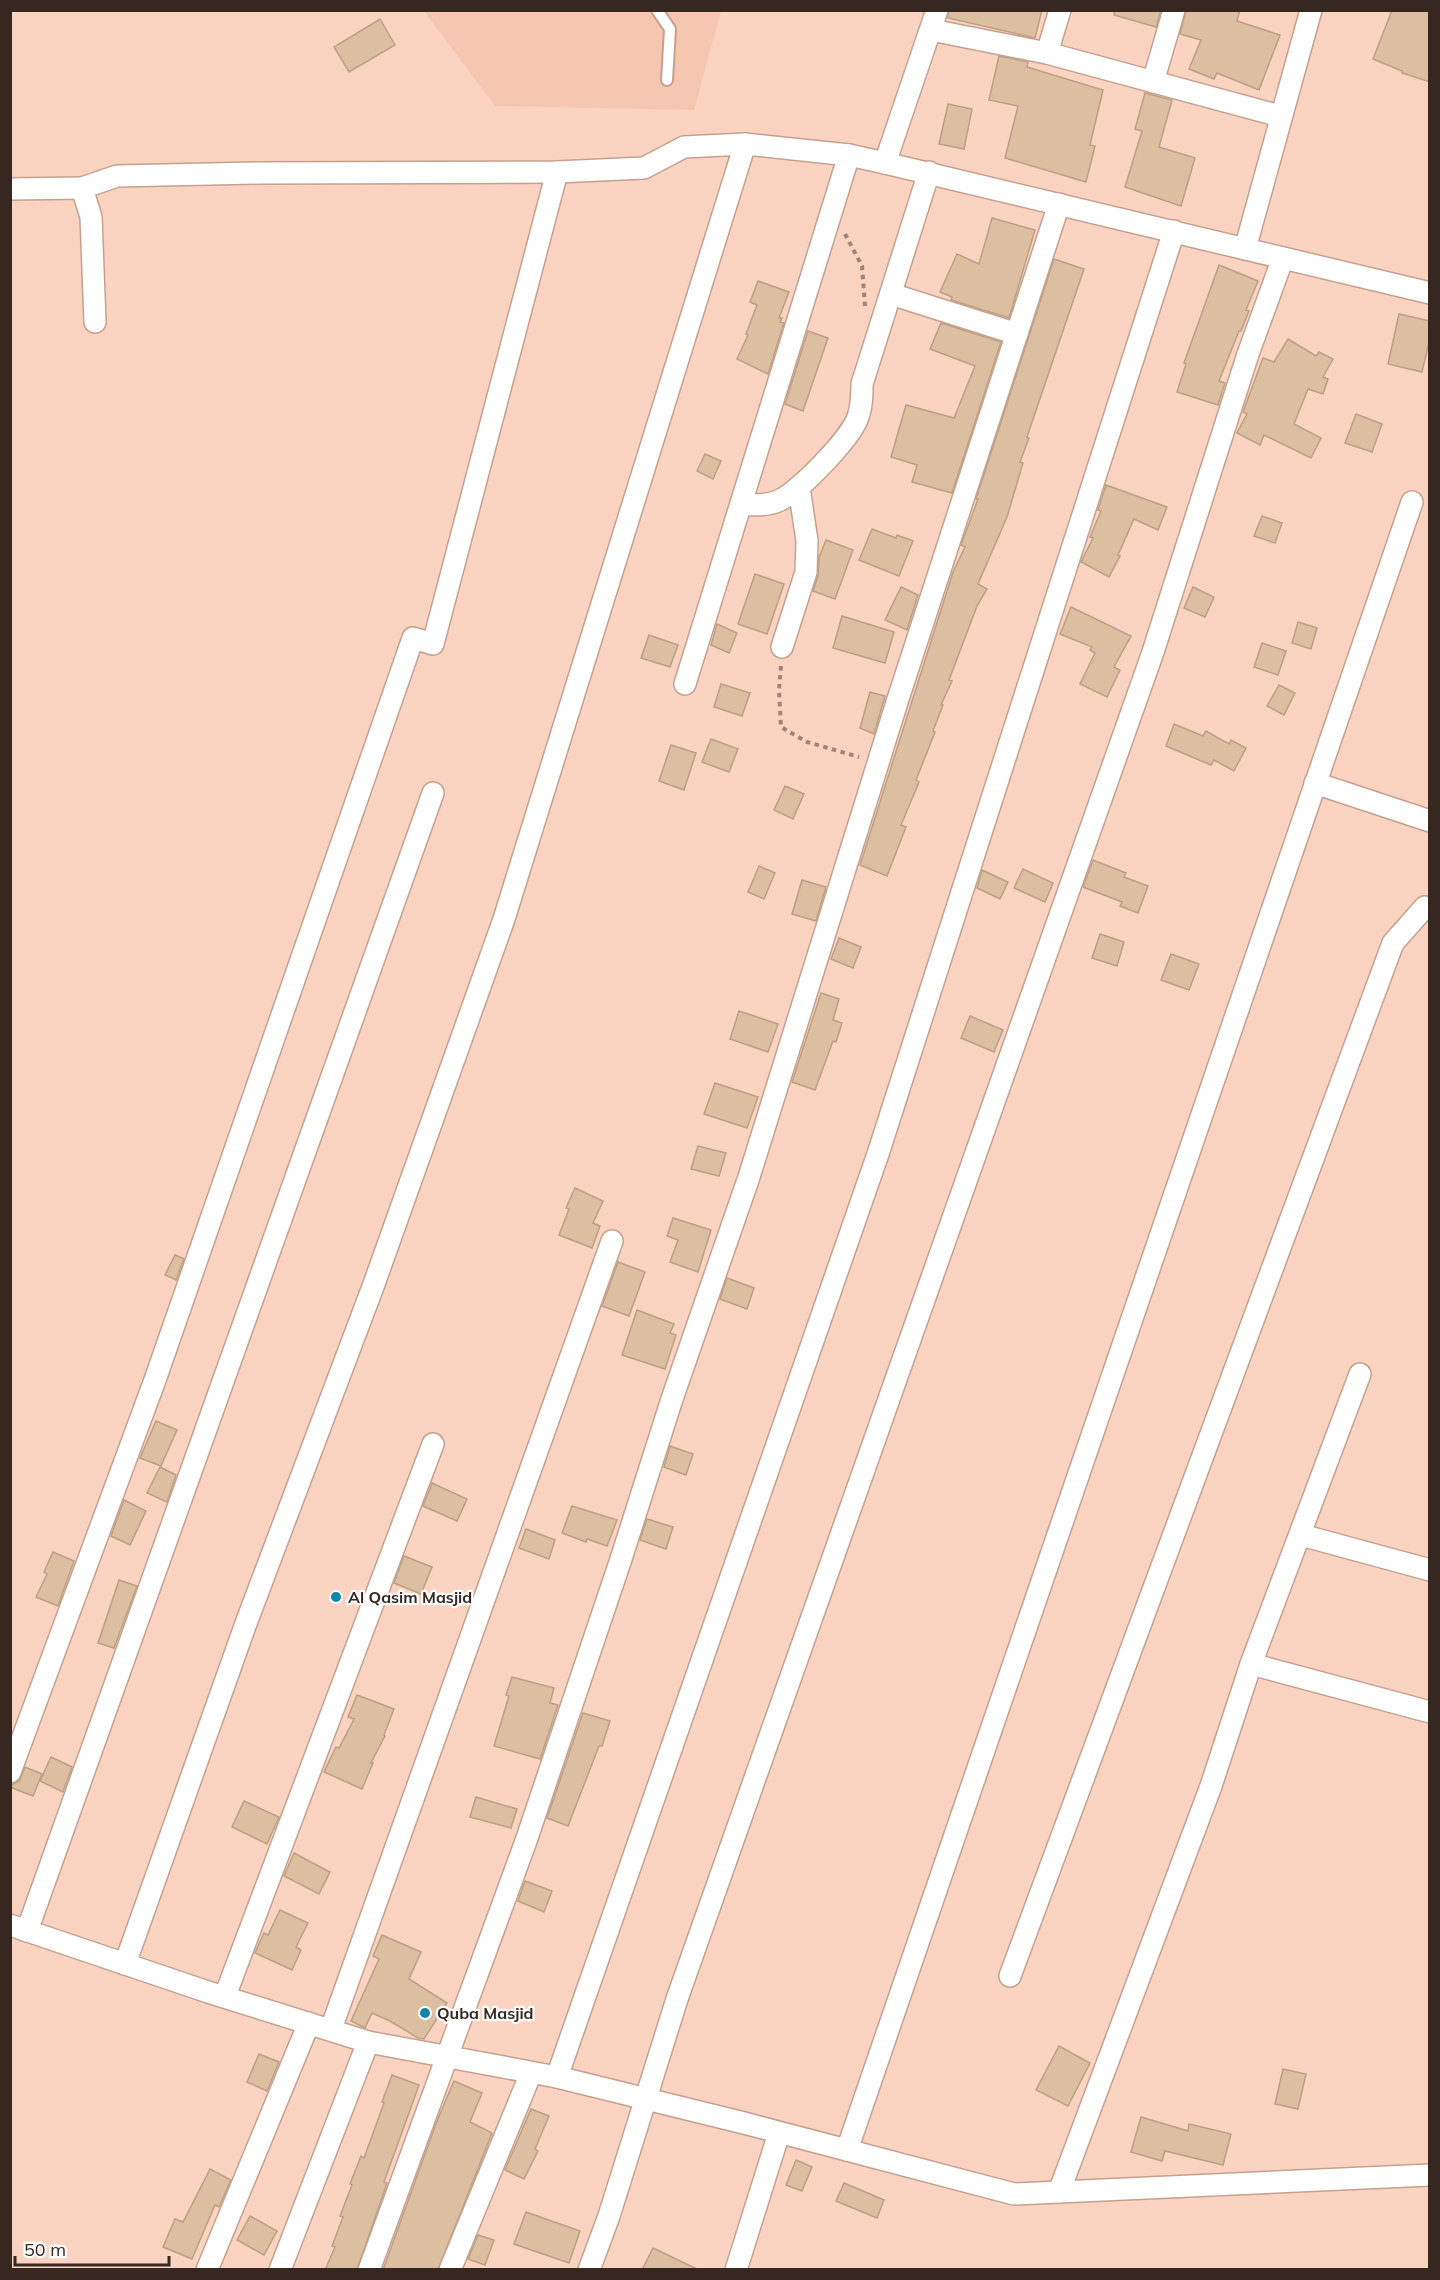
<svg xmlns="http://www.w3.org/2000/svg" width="1440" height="2280" font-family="Mulish,sans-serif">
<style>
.built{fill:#f5c7b1}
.building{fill:#dcbea1;stroke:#bda084;stroke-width:1.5}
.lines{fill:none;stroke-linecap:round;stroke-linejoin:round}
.service-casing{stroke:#c6a08f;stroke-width:14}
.minor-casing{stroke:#c6a08f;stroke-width:24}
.path{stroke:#a18477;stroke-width:4;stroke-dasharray:4.5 4.5;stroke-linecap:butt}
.service{stroke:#fff;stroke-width:10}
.minor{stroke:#fff;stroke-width:21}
.poi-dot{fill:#0d86aa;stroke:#fefefe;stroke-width:2}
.labels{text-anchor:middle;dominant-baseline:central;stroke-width:4.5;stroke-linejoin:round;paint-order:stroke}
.poi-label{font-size:16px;font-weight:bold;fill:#362720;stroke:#fefefe;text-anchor:start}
</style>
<rect width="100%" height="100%" fill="#fbd3c1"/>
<!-- built -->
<polygon class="built" points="424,11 721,11 694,110 495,106"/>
<!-- building -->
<g class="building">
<polygon points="949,10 1042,10 1035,38 948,18"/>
<polygon points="1114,10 1161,10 1156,27 1114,15"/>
<polygon points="1186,10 1240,10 1237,21 1280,35 1259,90 1217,73 1214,79 1189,69 1201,40 1180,34"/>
<polygon points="1392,10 1430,10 1430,82 1402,73 1402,71 1373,59"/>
<polygon points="380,19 395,45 349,72 334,47"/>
<polygon points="999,56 1028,62 1027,67 1103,90 1090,145 1095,146 1086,182 1005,158 1018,106 989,100"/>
<polygon points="1145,93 1172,100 1159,147 1195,158 1181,206 1125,187 1142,131 1135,129"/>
<polygon points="948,104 972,109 964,149 939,144"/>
<polygon points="992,218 1035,230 1009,318 951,300 952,297 940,292 957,254 979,264"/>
<polygon points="1054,259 1084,269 1027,437 1029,438 1020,462 1023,463 1007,517 978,584 987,589 977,606 949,680 952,681 941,705 943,705 933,731 935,732 916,780 919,782 901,825 906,827 887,876 860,865 953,572 965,547 961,545 978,499 976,499"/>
<polygon points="1219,265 1258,281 1246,310 1249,311 1241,331 1239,331 1219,381 1225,383 1218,405 1177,392 1186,364 1184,363"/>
<polygon points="758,281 789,292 779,318 782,318 780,322 784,323 768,374 737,359 748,335 746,334 757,305 750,302"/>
<polygon points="1399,314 1430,321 1430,338 1422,372 1388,364"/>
<polygon points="941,323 1001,342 952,493 912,482 917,465 891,457 906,405 954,418 975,366 930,349"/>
<polygon points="808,331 828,338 803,411 785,404"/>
<polygon points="1288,339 1316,356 1319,352 1333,359 1323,377 1328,379 1323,394 1308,389 1294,424 1321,438 1311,458 1264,435 1260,445 1237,433 1247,414 1243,412 1263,358 1274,362"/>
<polygon points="1356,414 1382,424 1372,452 1345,443"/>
<polygon points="705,454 721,461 713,479 697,471"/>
<polygon points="1106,485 1167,507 1158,530 1134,519 1118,555 1120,556 1109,577 1081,562 1093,538 1090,537 1101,511 1098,510"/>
<polygon points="1262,516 1282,523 1275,543 1254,536"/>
<polygon points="872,529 896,538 897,535 913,541 899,576 859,560"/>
<polygon points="826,540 853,550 835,599 813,591 818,576 819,557"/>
<polygon points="755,574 784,584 767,634 738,624"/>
<polygon points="901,587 918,595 907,630 885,620"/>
<polygon points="1193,587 1214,597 1205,617 1184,608"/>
<polygon points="1071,607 1131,636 1114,667 1120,670 1107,697 1080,684 1095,653 1090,650 1092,647 1060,634"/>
<polygon points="842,616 894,632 885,663 833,648"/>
<polygon points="1298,622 1317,628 1311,649 1292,643"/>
<polygon points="717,624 737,633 729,653 711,645"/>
<polygon points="649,635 678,645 670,667 641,658"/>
<polygon points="1262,643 1286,651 1278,675 1254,667"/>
<polygon points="721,684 750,693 742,716 714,707"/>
<polygon points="1279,685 1295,693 1284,715 1267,706"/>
<polygon points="870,692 885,696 874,734 860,728"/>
<polygon points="1174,724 1203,736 1206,731 1229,744 1231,740 1246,748 1234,771 1214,760 1211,765 1166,746"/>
<polygon points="711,739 738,749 729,772 702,762"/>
<polygon points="671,745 696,753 684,790 659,781"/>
<polygon points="785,786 804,794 793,819 774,810"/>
<polygon points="1093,860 1126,873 1124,877 1148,886 1138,913 1120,906 1122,902 1083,887"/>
<polygon points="759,866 775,873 764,899 748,892"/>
<polygon points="1023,869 1053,883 1045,902 1014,888"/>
<polygon points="982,870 1008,882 1000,899 977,888"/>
<polygon points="802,880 826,887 816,921 792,914"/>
<polygon points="1100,934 1124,942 1117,966 1092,958"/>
<polygon points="839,938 861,947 853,968 831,959"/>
<polygon points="1171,954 1199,964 1189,990 1161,980"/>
<polygon points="821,993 839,999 833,1020 842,1023 836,1042 833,1041 815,1090 792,1082"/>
<polygon points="739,1011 778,1024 768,1052 730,1039"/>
<polygon points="970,1016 1003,1030 994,1052 961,1038"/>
<polygon points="715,1083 758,1097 747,1128 704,1114"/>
<polygon points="698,1146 726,1153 719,1176 691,1169"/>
<polygon points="575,1188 603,1201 593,1223 600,1226 592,1248 559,1235 569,1209 566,1208"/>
<polygon points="673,1218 711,1230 698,1272 670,1262 678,1240 667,1236"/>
<polygon points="175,1255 184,1259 176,1280 165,1275"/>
<polygon points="618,1262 645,1272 629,1316 602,1306"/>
<polygon points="727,1278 754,1288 747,1309 720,1299"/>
<polygon points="637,1310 674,1324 670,1333 676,1335 665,1369 622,1355"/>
<polygon points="156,1421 177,1430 161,1466 140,1458"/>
<polygon points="670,1446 693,1454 686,1475 664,1467"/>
<polygon points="160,1467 176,1475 167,1502 147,1493"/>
<polygon points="432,1483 467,1499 457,1521 423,1506"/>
<polygon points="124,1500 146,1511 130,1545 111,1536"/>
<polygon points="572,1506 617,1520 607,1546 587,1539 586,1542 562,1533"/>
<polygon points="647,1519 673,1527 666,1549 640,1540"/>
<polygon points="526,1529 555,1540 549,1559 519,1548"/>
<polygon points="53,1552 74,1561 58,1606 36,1597 47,1574 44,1572"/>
<polygon points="404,1556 432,1567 421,1594 394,1583"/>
<polygon points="119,1580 137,1586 114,1648 98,1643"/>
<polygon points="512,1677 554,1688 550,1703 558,1705 540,1759 494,1746 509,1696 506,1695"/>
<polygon points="357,1695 394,1709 384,1735 385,1736 371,1763 373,1763 362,1789 324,1772 336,1747 339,1748 354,1719 348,1717"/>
<polygon points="583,1713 610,1721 602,1746 599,1746 568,1826 547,1818"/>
<polygon points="51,1757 72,1767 63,1792 40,1781"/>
<polygon points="25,1767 42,1774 33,1796 10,1787 11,1785 19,1781"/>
<polygon points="476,1797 517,1809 511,1828 470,1817"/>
<polygon points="244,1801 279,1817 267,1844 232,1827"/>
<polygon points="294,1853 330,1872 319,1894 284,1876"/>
<polygon points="525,1881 552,1891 544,1912 518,1901"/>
<polygon points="280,1910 308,1923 296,1947 301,1950 292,1970 255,1953 264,1933 268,1935"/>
<polygon points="382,1935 421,1952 409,1979 447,2003 424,2039 418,2038 390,2021 372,2013 365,2028 351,2021 379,1959 373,1956"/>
<polygon points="1059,2046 1090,2063 1068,2106 1036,2090"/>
<polygon points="259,2054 279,2062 267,2091 247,2082"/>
<polygon points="1283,2069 1306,2074 1298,2109 1275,2104"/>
<polygon points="392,2075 419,2085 384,2182 387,2183 357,2270 325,2270 335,2247 332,2246 343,2217 340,2216 352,2185 350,2184 361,2156 364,2158 384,2103 382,2102"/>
<polygon points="454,2081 482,2093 470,2122 492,2133 438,2270 383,2270 437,2121"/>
<polygon points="531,2109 549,2116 535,2149 538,2151 524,2179 505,2170"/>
<polygon points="1141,2117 1188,2131 1189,2124 1231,2134 1223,2165 1165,2151 1162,2161 1131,2152"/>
<polygon points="796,2160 812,2167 802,2191 786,2185"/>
<polygon points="210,2169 231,2180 219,2207 215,2205 192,2259 163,2247 175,2219 183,2222"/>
<polygon points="844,2183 884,2200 877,2218 836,2201"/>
<polygon points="526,2212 580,2231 569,2263 514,2244"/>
<polygon points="250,2216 277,2231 264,2255 237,2240"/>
<polygon points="478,2235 494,2240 485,2265 468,2259"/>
<polygon points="653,2248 699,2270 642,2270"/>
</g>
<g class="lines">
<!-- service casing -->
<g class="service-casing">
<polyline id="service" points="657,10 670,29 667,80"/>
</g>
<!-- minor casing -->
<g class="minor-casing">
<g id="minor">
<polyline points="931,30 1047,53 1280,116"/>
<polyline points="1047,53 1060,10"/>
<polyline points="1153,82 1174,10"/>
<polyline points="885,163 937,10"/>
<polyline points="82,188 117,176 260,173 557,172 644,168 684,147 745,144 849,155 885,163 1430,293"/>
<polyline points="10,189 82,188 91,217 95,322"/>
<polyline points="1245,249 1311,10"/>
<polyline points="891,294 1017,334"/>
<path d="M741,504C753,505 766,506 778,501C799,492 851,438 858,417C862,406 862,395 862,384L929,172"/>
<polyline points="782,647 806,572 807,541 799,487"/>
<polyline points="685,684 849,155"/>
<polyline points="1315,783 1430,821"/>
<polyline points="1301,1535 1430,1570"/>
<polyline points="1251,1664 1430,1712"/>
<polyline points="10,1772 155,1380 413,638 433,644 557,172"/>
<polyline points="10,1925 208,1992 368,2042 557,2077 744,2123 1014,2194 1430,2175"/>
<polyline points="27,1931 433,793"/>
<polyline points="125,1964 245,1626 374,1284 504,919 745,144"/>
<polyline points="1010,1976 1393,943 1425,907"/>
<polyline points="225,1996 433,1444"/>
<polyline points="331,2029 612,1241"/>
<polyline points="557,2077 878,1154 1174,231"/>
<polyline points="847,2150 1412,502"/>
<polyline points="1059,2192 1211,1786 1251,1664 1360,1374"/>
<polyline points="207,2270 309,2023"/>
<polyline points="280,2270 368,2042"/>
<polyline points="369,2270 526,1841 621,1559 672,1399 749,1177 898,699 1059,204"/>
<polyline points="450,2270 531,2073"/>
<polyline points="589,2270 609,2216 677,1999 1153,652 1248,354 1283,258"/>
<polyline points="736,2270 779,2133"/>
</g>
</g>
<!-- path -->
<g class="path">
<polyline points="845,234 862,266 865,306"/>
<polyline points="781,666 779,690 781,727 807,742 859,757"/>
</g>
<!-- service -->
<use href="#service" class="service"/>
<!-- minor -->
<use href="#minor" class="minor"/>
</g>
<!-- markers -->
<g class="poi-dot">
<circle cx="336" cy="1597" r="6"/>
<circle cx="425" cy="2013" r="6"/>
</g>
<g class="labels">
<!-- poi labels -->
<g class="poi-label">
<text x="348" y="1597">Al Qasim Masjid</text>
<text x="437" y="2013">Quba Masjid</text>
</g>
</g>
<!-- border -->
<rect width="1440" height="2280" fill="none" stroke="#362720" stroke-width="24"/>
<!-- scale -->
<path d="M15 2256v9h154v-9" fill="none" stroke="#362720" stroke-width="3"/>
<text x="24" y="2256" font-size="18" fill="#362720" stroke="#fefefe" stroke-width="4.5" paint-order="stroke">50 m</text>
</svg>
